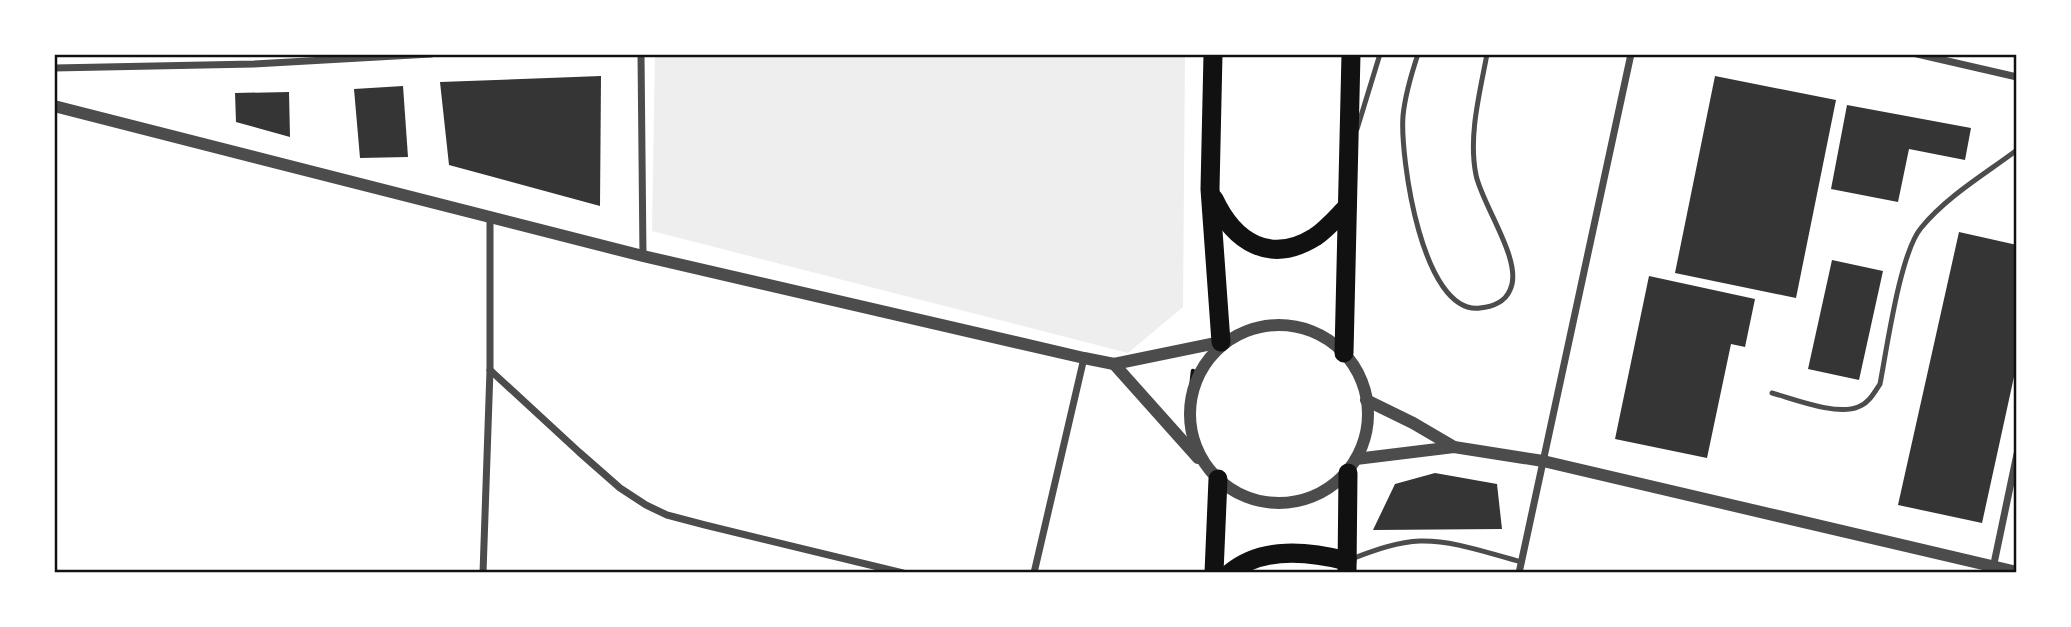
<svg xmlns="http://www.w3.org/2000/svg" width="2071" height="627" font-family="Literata,serif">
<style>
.green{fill:#eee}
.building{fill:#353535}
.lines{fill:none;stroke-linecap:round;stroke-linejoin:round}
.path{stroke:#111;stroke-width:4.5}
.service{stroke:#4c4c4c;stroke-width:5}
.minor{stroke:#4c4c4c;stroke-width:7}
.tertiary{stroke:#4c4c4c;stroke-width:12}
.trunk{stroke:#111;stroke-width:19}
.neatline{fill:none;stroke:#111;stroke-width:2.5}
</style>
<rect width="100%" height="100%" fill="#fff"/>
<!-- green -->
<polygon class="green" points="655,54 1185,54 1183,307 1128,353 652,231"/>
<!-- building -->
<g class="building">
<polygon points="601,76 600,206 449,165 440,82"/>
<polygon points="1715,76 1836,100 1796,298 1675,273"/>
<polygon points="403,86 408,157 360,158 354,89"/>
<polygon points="289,92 290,137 236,122 235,93"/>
<polygon points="1847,105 1971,128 1965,160 1909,149 1898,202 1831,189"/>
<polygon points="1959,232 2017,245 2017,363 1982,523 1898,505"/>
<polygon points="1832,260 1883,271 1859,380 1808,369"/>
<polygon points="1649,276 1755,299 1745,347 1731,344 1707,458 1615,439"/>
<polygon points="1435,473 1497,484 1502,529 1373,530 1395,484"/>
</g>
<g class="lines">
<!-- path -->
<polyline class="path" points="1190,398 1193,371"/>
<!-- service -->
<g class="service">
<path d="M1418,54C1411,75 1405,95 1403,116C1400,157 1422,315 1480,308C1492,307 1505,302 1510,290C1524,262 1482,205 1476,175C1468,136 1480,92 1487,54"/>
<polyline points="1357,129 1380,54"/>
<path d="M1772,393C1794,399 1837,416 1858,407C1869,403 1874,393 1880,384C1887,348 1900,253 1921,228C1946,197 1985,174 2017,150"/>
<path d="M1351,559C1373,551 1396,542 1420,541C1454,540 1490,554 1522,562"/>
</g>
<!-- minor -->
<g class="minor">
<polyline points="641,54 643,256"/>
<polyline points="1917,54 2017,77"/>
<polyline points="54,68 254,64 431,54"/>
<polyline points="490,370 579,452 620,488 646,505 667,515 705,525 903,573"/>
<polyline points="483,573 490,370 490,218"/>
<polyline points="1034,573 1084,358"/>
<polyline points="1519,573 1631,54"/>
<polyline points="1992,573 2017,454"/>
</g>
<!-- tertiary -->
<g class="tertiary">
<polyline points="54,106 643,256 1084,358 1114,364 1221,342"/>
<circle cx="1279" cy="414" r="89"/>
<polyline points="1114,364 1198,458"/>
<polyline points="1366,400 1413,423 1454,447"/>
<polyline points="1356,459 1454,447 1543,461 2017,572"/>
</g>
<!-- trunk -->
<g class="trunk">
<polyline points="1213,54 1210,189 1221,342"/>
<path d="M1214,199C1234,242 1270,265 1315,237C1327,229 1337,217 1347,207"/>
<polyline points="1344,353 1351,54"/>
<polyline points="1347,572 1348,473"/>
<polyline points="1214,573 1218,479"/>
<path d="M1230,573C1262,546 1308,551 1347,561"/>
</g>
</g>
<!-- border -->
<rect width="2071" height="627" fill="none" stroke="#ffffff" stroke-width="112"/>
<rect x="56" y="56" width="1959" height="515" class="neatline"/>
</svg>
